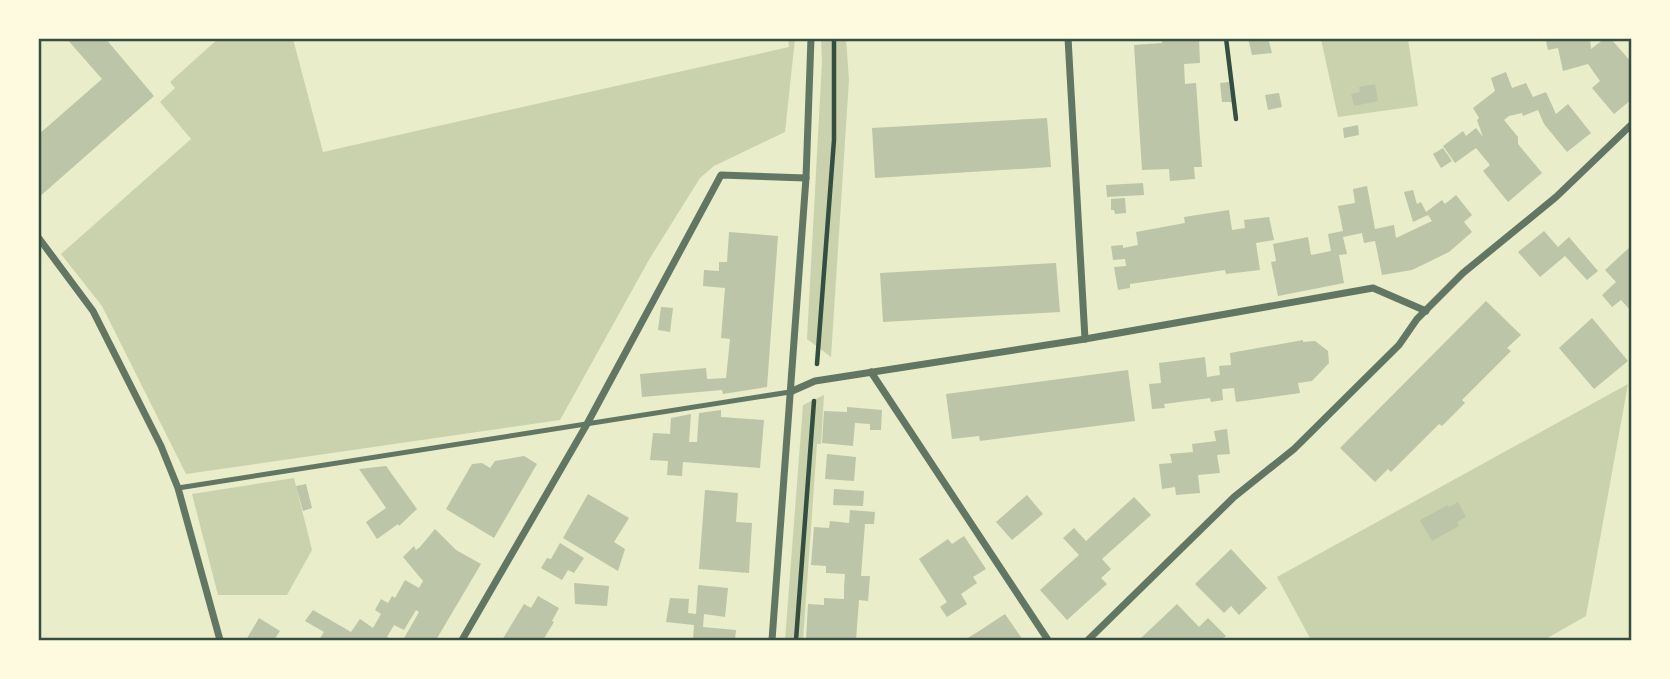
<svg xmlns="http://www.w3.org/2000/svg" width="1670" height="679" font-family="'Sofia Sans Condensed',sans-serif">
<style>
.green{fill:#cad2ad}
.building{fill:#bcc5a7}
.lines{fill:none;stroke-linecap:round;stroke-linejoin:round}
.path{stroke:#344e41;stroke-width:4.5}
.service{stroke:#617663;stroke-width:5}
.minor{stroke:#617663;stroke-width:7}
.neatline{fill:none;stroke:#344e41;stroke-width:2.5}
</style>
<rect width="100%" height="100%" fill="#e9edc9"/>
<!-- green -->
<g class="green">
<polygon points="219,38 293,39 323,152 789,47 788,39 795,39 785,132 714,166 700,178 650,258 560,420 186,474 102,306 61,254 191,139 160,102 175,88 170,82"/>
<polygon points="821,39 846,39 849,80 831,357 807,339 822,62"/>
<polygon points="1321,39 1408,39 1418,106 1338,117"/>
<polygon points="1628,384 1586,616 1544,640 1311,640 1277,577"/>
<polygon points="824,395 821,444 817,444 803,640 785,640 803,405"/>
<polygon points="294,478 312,550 287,595 218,595 192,494"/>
</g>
<!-- building -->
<g class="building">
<polygon points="66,38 105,38 154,96 38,198 38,135 102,79"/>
<polygon points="1162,38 1199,38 1200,63 1184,64 1185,84 1196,83 1202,167 1194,167 1195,179 1170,181 1169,169 1142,170 1134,45 1162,43"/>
<polygon points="1248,38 1268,38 1272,53 1252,55"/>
<polygon points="1560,38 1590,38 1591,49 1604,39 1611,39 1632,63 1632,99 1614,114 1592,88 1600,81 1588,64 1563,71 1558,48 1548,50 1546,41"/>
<polygon points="1506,72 1512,88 1526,83 1533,97 1546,92 1556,114 1568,104 1591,133 1567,152 1544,124 1538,110 1523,116 1522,113 1509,116 1504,120 1518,137 1518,144 1542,173 1508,202 1483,171 1490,165 1476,148 1455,163 1443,146 1463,131 1466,136 1476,128 1483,137 1477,120 1479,118 1473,108 1495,91 1491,78"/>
<polygon points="1229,82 1232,102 1222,102 1220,83"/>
<polygon points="1375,84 1378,101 1354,106 1351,94 1360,92 1359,87"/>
<polygon points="1279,93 1282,107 1268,110 1265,95"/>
<polygon points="1047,118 1051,167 875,178 872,128"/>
<polygon points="1358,125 1359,135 1344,138 1343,128"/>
<polygon points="1443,148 1452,161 1441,168 1433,154"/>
<polygon points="1143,183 1144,195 1107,197 1106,185"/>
<polygon points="1367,186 1375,229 1394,225 1396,238 1432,221 1428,215 1413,222 1404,192 1413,190 1417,204 1421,202 1426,212 1442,200 1445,204 1456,195 1472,215 1464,222 1472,232 1449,252 1412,270 1382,275 1375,241 1364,243 1362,233 1343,237 1347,254 1339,255 1344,283 1278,296 1271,262 1276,261 1273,244 1308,237 1311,255 1331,251 1328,234 1343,231 1338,206 1355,203 1353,189"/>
<polygon points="1125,198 1126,213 1115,214 1114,210 1111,210 1111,199"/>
<polygon points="1229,210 1232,230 1245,228 1244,220 1269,217 1274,240 1256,243 1260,270 1226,274 1225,270 1130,284 1130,288 1118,290 1114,267 1126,266 1125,259 1113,260 1111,246 1123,245 1123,248 1138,245 1136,232 1185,223 1184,217"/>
<polygon points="1544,231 1558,247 1569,237 1598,271 1587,280 1565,256 1540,277 1518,252"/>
<polygon points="729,232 778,236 767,387 723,394 722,390 642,397 640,374 706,368 707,379 726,378 730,339 721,338 725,288 703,286 704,270 719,271 719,262 727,262"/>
<polygon points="1632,245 1632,312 1621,300 1612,307 1602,295 1616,282 1605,270"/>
<polygon points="1056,263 1060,312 883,322 880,273"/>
<polygon points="1486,301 1521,335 1507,348 1511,351 1462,400 1465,403 1442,426 1439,424 1391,472 1388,469 1375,482 1340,448"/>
<polygon points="661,307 673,308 670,332 658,330"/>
<polygon points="1592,318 1628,361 1594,389 1559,348"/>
<polygon points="1303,340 1303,342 1315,341 1328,351 1329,363 1312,381 1298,383 1300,393 1236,402 1234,388 1222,389 1223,400 1211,402 1210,398 1164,404 1165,408 1152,409 1149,384 1161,383 1159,363 1205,357 1207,377 1220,375 1219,366 1231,365 1230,353"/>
<polygon points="1128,370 1135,421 980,441 979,436 952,439 946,394"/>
<polygon points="847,407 882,410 881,430 870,430 870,424 855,423 853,446 822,443 824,411 847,412"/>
<polygon points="721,410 721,417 764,420 760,468 683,462 682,476 667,475 668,461 650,460 653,433 670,434 671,418 691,414 689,442 697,442 699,413"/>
<polygon points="1227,429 1230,454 1217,455 1220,473 1198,475 1200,493 1176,495 1175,487 1162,489 1159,464 1172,463 1170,454 1193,452 1192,444 1216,441 1214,431"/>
<polygon points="827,454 856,457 854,481 825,479"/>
<polygon points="524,456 537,464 494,538 446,509 472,464 482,463 490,468 495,461"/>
<polygon points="386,466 417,509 399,526 398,524 377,539 366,522 386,508 359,469"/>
<polygon points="306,484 312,508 303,511 296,486"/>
<polygon points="834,489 864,491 863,506 833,505"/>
<polygon points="705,490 738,493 736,522 752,523 749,573 699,569"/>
<polygon points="588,494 629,518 614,542 625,549 618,571 563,538"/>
<polygon points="1027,495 1043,514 1012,540 996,522"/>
<polygon points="1134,497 1151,515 1102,559 1111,569 1101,578 1107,584 1067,620 1040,590 1079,555 1063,538 1074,528 1086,541"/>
<polygon points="1458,502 1466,517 1457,522 1459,526 1432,541 1420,520 1448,505 1449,507"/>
<polygon points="850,510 875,512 874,524 865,524 861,576 870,576 868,601 859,600 856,640 806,640 808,604 824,605 824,598 844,599 844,587 845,574 826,573 826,566 811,565 814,527 829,528 830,521 849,523"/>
<polygon points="435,529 456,550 481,564 436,640 403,640 419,612 416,610 404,630 394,625 387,637 394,640 319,640 324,632 305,621 313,610 351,632 360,619 373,628 381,614 375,610 381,599 388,603 392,596 395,598 405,580 419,588 423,581 403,557 414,546 416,550 420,547"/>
<polygon points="964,536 986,569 973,577 977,583 961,594 967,604 947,617 940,607 947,602 919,559 948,539 952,544"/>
<polygon points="560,543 584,558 574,573 568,570 562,580 541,568 547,558 551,559"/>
<polygon points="1231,549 1267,588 1239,615 1231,606 1224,613 1195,584"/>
<polygon points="574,583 609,586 607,606 575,604"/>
<polygon points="698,585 728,588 725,617 704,614 703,627 736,630 735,640 693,640 694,625 666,622 670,598 689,599 688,613 696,614"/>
<polygon points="538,596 559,608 552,621 554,622 543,640 502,640 524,604 531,608"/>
<polygon points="1177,604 1199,627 1208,618 1226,636 1221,640 1139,640"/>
<polygon points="1005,614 1023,640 964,640 976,633"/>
<polygon points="259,618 280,631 274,640 246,640"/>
</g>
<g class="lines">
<!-- path -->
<g class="path">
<polyline points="1226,38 1236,119"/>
<polyline points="817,364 834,140 834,38"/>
<polyline points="796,640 814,401"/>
</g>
<!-- service -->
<polyline class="service" points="178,488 790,392"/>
<!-- minor -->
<g class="minor">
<polyline points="1068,38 1085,339"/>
<polyline points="38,237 93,311 161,446 178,488 220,640"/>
<polyline points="871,372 1048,640"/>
<polyline points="790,392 815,381 1085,339 1373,288 1426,311"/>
<polyline points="462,640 587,424 721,175 806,178"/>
<polyline points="772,640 806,178 811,38"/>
<polyline points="1088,640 1234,497 1294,449 1399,345 1417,319 1463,273 1556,197 1632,124"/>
</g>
</g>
<!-- border -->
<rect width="1670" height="679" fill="none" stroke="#fefae0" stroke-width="80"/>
<rect x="40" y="40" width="1590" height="599" class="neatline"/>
</svg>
